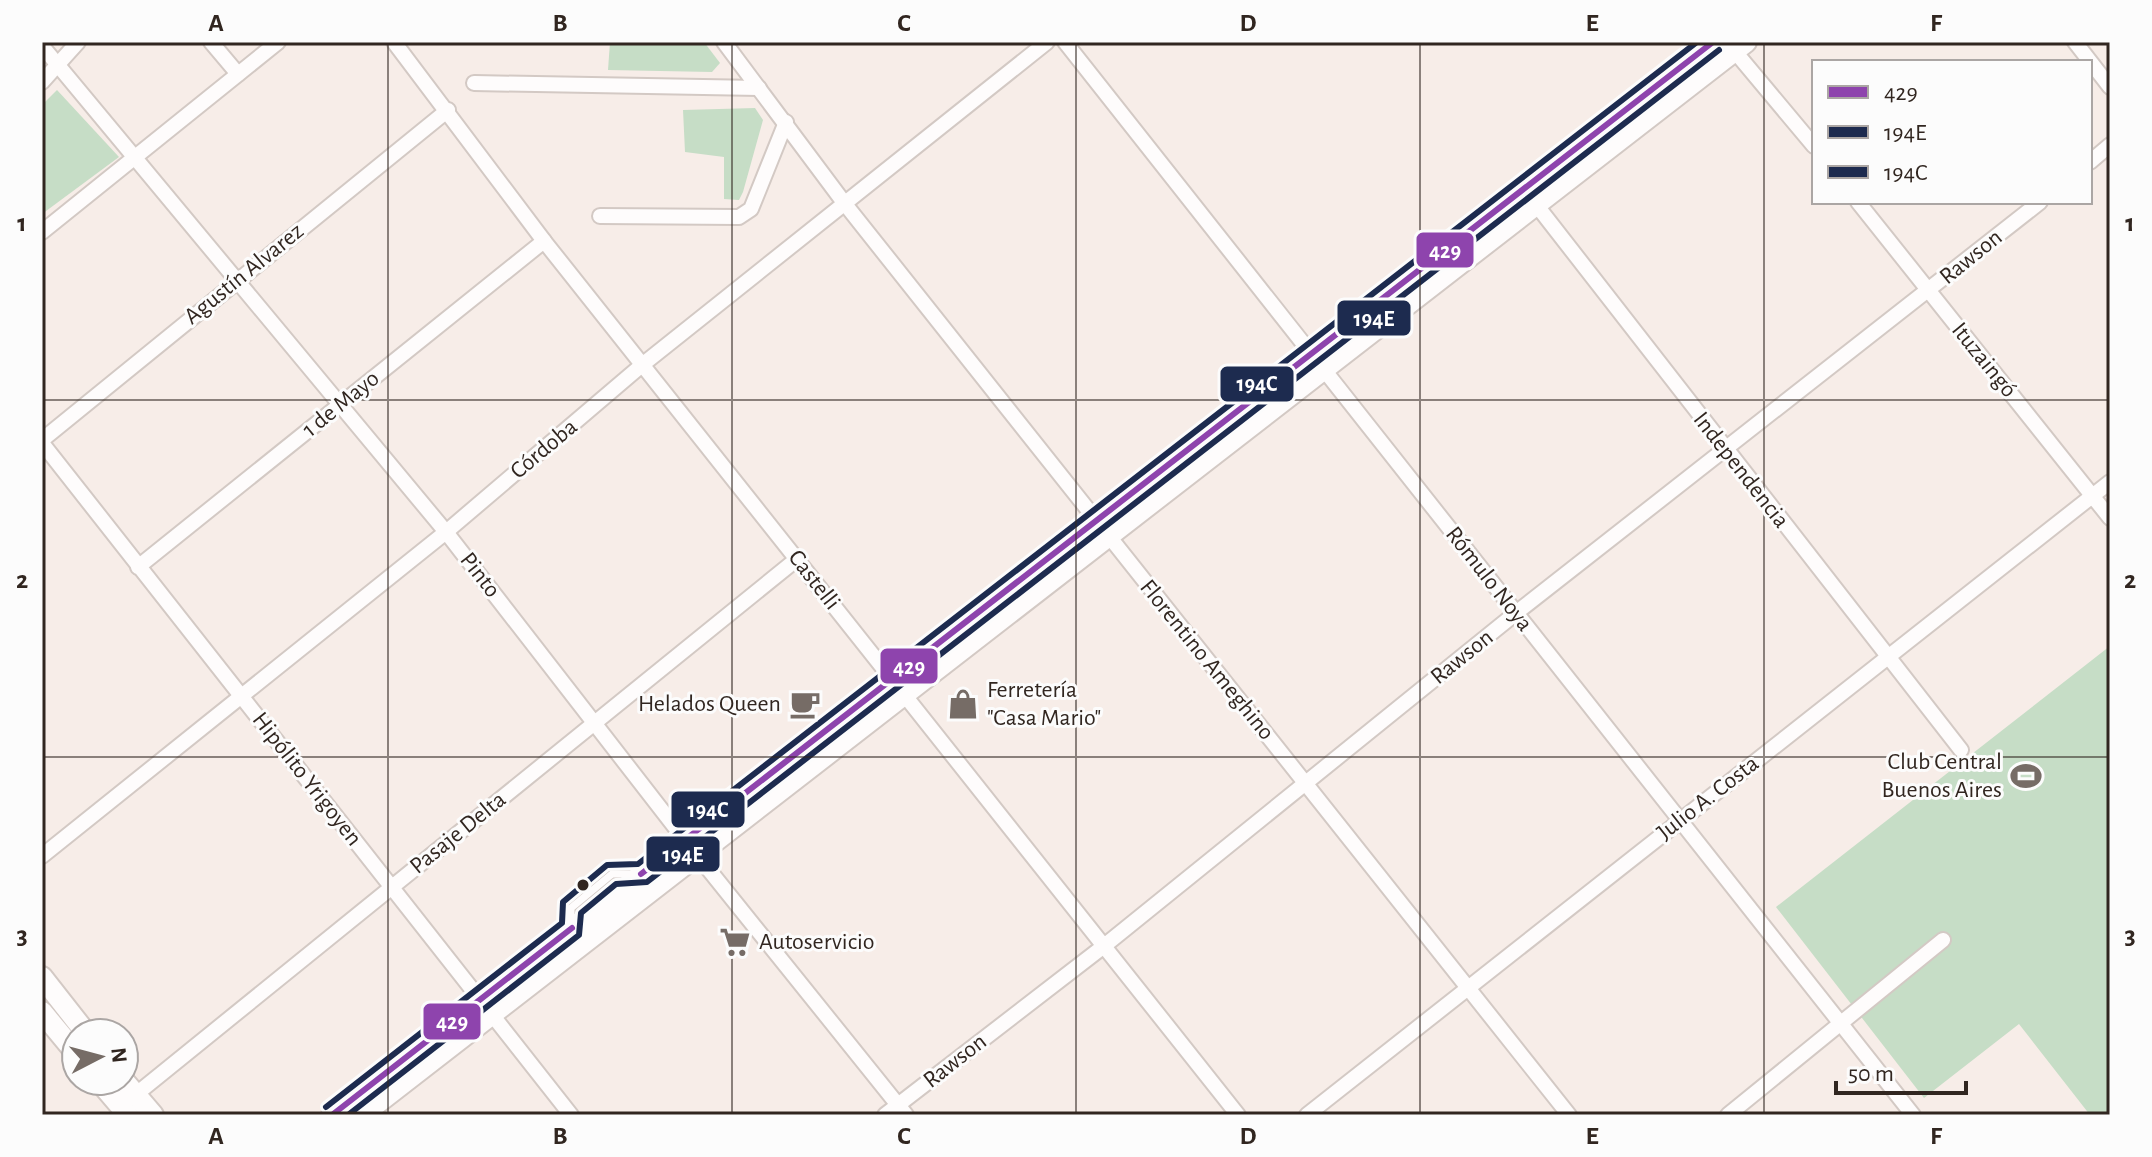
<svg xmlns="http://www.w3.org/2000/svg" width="2152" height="1157" font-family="'Alegreya Sans',sans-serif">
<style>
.green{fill:#c6ddc6}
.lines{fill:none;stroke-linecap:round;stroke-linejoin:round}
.lane-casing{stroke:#d3c9c4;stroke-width:11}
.street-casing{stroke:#d3c9c4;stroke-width:18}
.secondary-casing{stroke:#d3c9c4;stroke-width:24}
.lane{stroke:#fefcfc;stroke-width:7}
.street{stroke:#fefcfc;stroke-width:14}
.secondary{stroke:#fefcfc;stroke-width:20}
.bus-1-casing{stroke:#fcfcfc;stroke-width:12}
.bus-2-casing{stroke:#fcfcfc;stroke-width:12}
.bus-3-casing{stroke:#fcfcfc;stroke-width:12}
.bus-1{stroke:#8e44ad;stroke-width:6}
.bus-2{stroke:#1d2b4f;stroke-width:6}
.bus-3{stroke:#1d2b4f;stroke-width:6}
.grid{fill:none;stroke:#312620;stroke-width:2;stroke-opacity:0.55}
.bus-dot{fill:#312620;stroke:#fcfcfc;stroke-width:3}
.labels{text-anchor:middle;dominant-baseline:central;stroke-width:6;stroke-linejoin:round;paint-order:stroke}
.street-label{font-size:24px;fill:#312620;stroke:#fcfcfc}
.poi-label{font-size:24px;fill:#312620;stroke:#fcfcfc;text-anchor:start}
.line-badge{stroke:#fcfcfc;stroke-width:3}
.badge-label{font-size:22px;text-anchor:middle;font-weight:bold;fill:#fff}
.neatline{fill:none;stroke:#312620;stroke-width:3}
.grid-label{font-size:26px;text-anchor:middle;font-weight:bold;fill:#312620}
</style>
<rect width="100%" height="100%" fill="#f7ede8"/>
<!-- green -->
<g class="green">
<polygon points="610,42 704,42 720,63 712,72 608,70"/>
<polygon points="57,90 119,157 42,214 42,105"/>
<polygon points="755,108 763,120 743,192 739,200 724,199 724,157 685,152 683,110"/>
<polygon points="2110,646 2110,1115 2090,1115 2019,1024 1924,1098 1776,907"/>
</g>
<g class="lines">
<!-- lane casing -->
<g class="lane-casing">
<polyline id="lane" points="571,924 571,908 612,874 635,874"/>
</g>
<!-- street casing -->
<g class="street-casing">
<g id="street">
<polyline points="211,42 238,74"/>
<polyline points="394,42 544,241 1238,1115"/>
<polyline points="724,42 845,204 1569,1115"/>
<polyline points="1065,42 1913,1115"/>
<polyline points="1727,42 1814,146"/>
<polyline points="2075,42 2110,87"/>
<polyline points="42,46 446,532 685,840 906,1115"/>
<polyline points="42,82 78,42"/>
<polyline points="474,83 759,88"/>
<polyline points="2090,162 2110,145"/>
<polyline points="1531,198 1961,750"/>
<polyline points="1858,202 2110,518"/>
<polyline points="600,216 739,217 751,209 786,122"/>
<polyline points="42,232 278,42"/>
<polyline points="42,440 448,110"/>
<polyline points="42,443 571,1115"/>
<polyline points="138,567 544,241"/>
<polyline points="42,856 446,532 642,365 1047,42"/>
<polyline points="129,1100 797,559"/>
<polyline points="885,1115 1104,946 1516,613 2040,202"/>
<polyline points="1307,1115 2110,482"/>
<polyline points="1728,1115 1943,940"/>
</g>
</g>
<!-- secondary casing -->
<g class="secondary-casing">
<g id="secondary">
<polyline points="42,977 86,1033"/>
<polyline points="42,1012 76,1053"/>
<polyline points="99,1081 128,1115"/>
<polyline points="124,1081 153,1115"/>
<polyline points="332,1115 1713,42"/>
<polyline points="362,1115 1746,42"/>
</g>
</g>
<!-- lane -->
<use href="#lane" class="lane"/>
<!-- street -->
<use href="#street" class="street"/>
<!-- secondary -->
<use href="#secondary" class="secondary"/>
<!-- bus-1 casing -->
<g class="bus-1-casing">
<g id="bus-1">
<polyline points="641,874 1713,42"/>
<polyline points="332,1115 572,928"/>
</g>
</g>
<!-- bus-2 casing -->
<g class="bus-2-casing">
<polyline id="bus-2" points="348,1115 579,935 581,913 616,884 647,882 1719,50"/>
</g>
<!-- bus-3 casing -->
<g class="bus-3-casing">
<polyline id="bus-3" points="326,1107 562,923 563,902 607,865 638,864 1697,42"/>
</g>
<!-- bus-1 -->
<use href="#bus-1" class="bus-1"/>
<!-- bus-2 -->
<use href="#bus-2" class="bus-2"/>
<!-- bus-3 -->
<use href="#bus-3" class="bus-3"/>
</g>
<!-- grid -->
<path class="grid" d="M388,42V1115M732,42V1115M1076,42V1115M1420,42V1115M1764,42V1115M42,400H2110M42,757H2110"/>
<!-- icons -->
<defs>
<g id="cafe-bare" transform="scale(2.4)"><path d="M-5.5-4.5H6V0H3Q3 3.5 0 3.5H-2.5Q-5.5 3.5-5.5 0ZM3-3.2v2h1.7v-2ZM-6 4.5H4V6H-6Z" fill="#766c66" stroke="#fcfcfc" stroke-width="2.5" paint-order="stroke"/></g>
<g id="shop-bare" transform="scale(2.4)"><path d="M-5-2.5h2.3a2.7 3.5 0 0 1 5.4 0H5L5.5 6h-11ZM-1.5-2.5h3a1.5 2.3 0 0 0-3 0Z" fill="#766c66" stroke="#fcfcfc" stroke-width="2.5" paint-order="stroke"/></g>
<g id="stadium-bare" transform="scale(2.4)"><path d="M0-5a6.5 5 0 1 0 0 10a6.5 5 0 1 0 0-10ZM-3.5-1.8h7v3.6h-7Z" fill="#766c66" stroke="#fcfcfc" stroke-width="2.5" paint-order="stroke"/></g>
<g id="supermarket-bare" transform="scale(2.4)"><path d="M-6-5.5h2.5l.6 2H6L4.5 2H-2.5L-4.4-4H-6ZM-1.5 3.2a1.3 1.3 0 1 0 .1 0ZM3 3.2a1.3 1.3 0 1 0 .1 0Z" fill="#766c66" stroke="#fcfcfc" stroke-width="2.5" paint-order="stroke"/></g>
</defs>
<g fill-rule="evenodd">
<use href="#cafe-bare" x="805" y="704"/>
<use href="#shop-bare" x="963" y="704"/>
<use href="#stadium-bare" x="2026" y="776"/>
<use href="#supermarket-bare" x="735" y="942"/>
</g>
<!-- markers -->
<circle class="bus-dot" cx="583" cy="885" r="7"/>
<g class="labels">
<!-- street labels -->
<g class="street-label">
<text transform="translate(1971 257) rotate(-39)">Rawson</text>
<text transform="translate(244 274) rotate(-39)">Agustín Alvarez</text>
<text transform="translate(1984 360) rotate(51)">Ituzaingó</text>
<text transform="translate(341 404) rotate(-39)">1 de Mayo</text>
<text transform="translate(544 449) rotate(-40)">Córdoba</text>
<text transform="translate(1741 470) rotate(52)">Independencia</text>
<text transform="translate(480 575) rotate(52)">Pinto</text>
<text transform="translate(1489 579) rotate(52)">Rómulo Noya</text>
<text transform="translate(814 580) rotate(52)">Castelli</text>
<text transform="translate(1462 657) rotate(-39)">Rawson</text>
<text transform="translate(1207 660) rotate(51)">Florentino Ameghino</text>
<text transform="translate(307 779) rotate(52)">Hipólito Yrigoyen</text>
<text transform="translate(1708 798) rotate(-38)">Julio A. Costa</text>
<text transform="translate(458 833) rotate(-39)">Pasaje Delta</text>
<text transform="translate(955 1061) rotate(-38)">Rawson</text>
</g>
<!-- poi labels -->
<g class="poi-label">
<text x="987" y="690">Ferretería<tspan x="987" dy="28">"Casa Mario"</tspan></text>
<text x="781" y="704" text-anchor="end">Helados Queen</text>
<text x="2002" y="762" text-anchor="end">Club Central<tspan x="2002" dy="28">Buenos Aires</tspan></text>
<text x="759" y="942">Autoservicio</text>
</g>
</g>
<g class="line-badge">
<rect x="1415" y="231" width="60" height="38" rx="8" fill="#8e44ad"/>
<rect x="1336" y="299" width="76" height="38" rx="8" fill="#1d2b4f"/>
<rect x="1219" y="365" width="76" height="38" rx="8" fill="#1d2b4f"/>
<rect x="879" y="647" width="60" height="38" rx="8" fill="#8e44ad"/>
<rect x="670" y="790" width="76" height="39" rx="8" fill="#1d2b4f"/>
<rect x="645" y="835" width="76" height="38" rx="8" fill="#1d2b4f"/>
<rect x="422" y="1002" width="60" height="39" rx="8" fill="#8e44ad"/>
</g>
<g class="badge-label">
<text x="1445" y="258">429</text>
<text x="1374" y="326">194E</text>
<text x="1257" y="391">194C</text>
<text x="909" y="674">429</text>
<text x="708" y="817">194C</text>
<text x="683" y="862">194E</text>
<text x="452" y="1029">429</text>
</g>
<!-- border -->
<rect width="2152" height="1157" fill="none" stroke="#fcfcfc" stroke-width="88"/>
<!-- legend -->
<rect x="1812" y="60" width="280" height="144" fill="#fcfcfc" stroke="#aba6a4" stroke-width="2"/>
<rect x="1828" y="86" width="40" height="12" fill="#8e44ad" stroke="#aba6a4" stroke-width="2"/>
<text x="1884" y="100" font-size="24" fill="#312620">429</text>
<rect x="1828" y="126" width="40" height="12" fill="#1d2b4f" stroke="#aba6a4" stroke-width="2"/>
<text x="1884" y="140" font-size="24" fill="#312620">194E</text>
<rect x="1828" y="166" width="40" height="12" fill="#1d2b4f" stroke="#aba6a4" stroke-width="2"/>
<text x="1884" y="180" font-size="24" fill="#312620">194C</text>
<!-- north arrow -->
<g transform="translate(100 1057) rotate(84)"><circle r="38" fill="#fcfcfc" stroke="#aba6a4" stroke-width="2"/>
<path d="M0-6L14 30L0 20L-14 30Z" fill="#766c66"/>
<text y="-12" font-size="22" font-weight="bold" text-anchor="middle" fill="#312620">N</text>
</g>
<!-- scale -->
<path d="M1836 1081v12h130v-12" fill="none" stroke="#312620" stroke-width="4"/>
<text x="1848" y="1081" font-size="24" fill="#312620" stroke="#fcfcfc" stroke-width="6" paint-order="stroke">50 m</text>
<rect x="44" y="44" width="2064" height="1069" class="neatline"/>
<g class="grid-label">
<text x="216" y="31">A</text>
<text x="560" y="31">B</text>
<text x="904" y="31">C</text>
<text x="1248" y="31">D</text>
<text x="1592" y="31">E</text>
<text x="1936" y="31">F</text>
<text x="22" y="231">1</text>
<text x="2130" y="231">1</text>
<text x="22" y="588">2</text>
<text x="2130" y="588">2</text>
<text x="22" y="944">3</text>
<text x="2130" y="944">3</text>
<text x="216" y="1144">A</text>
<text x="560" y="1144">B</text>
<text x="904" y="1144">C</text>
<text x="1248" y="1144">D</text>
<text x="1592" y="1144">E</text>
<text x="1936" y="1144">F</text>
</g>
</svg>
